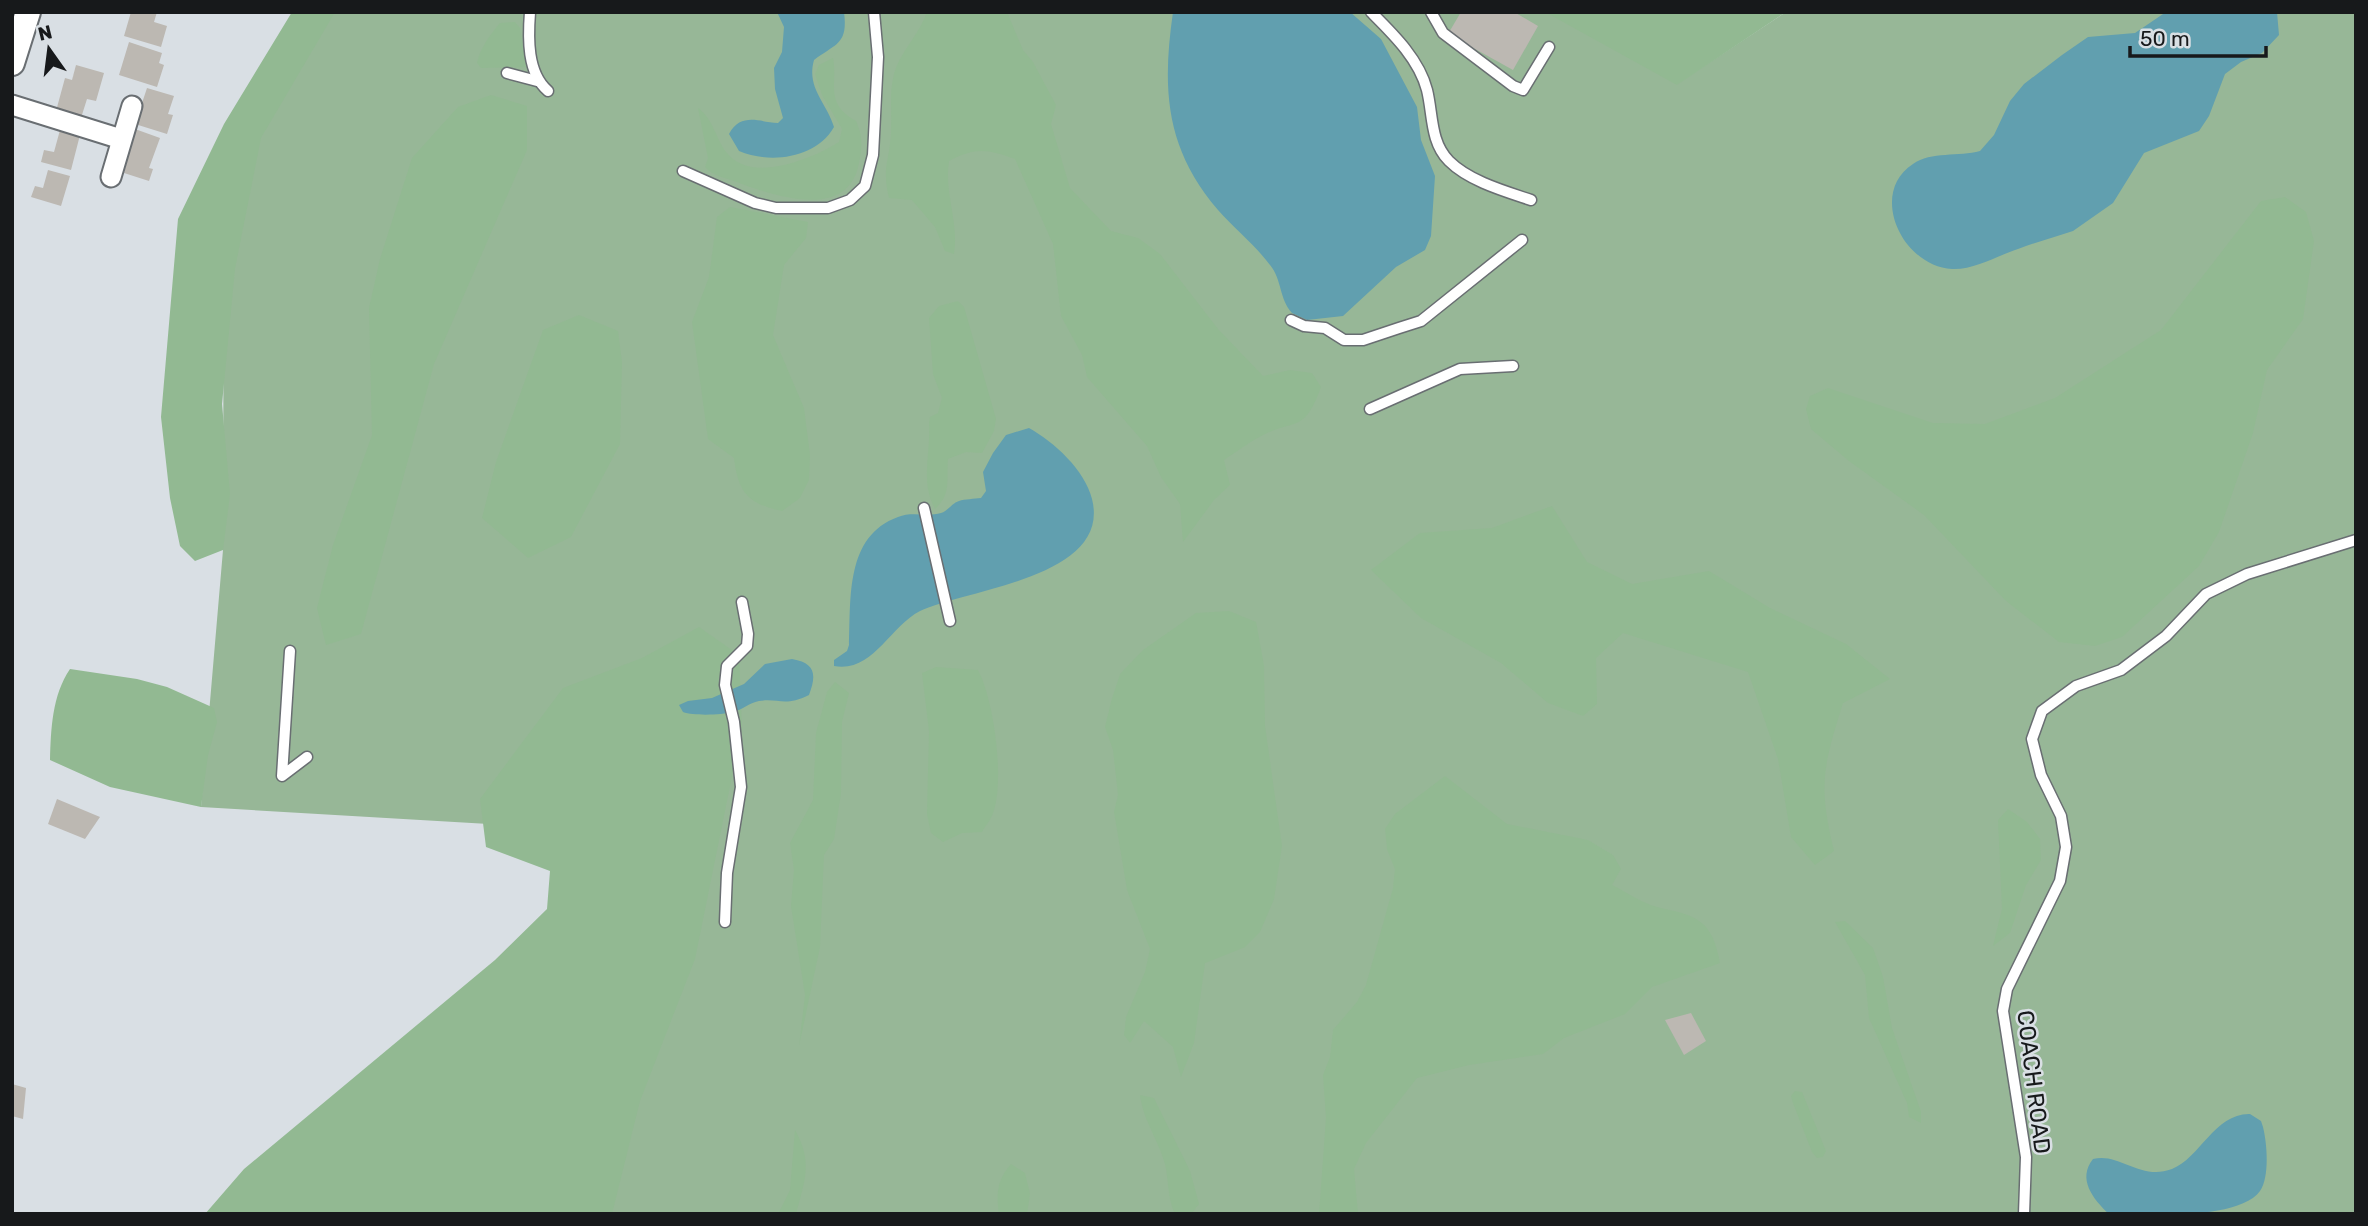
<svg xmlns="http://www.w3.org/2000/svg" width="2368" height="1226" font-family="Rubik,sans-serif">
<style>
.green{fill:#97b797}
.forest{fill:#92b992}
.water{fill:#619faf}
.building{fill:#bcb8b2}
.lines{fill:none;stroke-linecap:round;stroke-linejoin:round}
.service-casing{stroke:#696e72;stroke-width:13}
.minor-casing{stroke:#696e72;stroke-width:23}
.tertiary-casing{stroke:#696e72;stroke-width:28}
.service{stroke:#fff;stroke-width:10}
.minor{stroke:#fff;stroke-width:19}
.tertiary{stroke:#fff;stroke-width:24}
.labels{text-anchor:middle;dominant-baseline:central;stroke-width:5;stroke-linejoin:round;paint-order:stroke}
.street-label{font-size:23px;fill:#17191b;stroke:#d9dfe4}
</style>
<rect width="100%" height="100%" fill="#d9dfe4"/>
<!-- green -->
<polygon class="green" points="306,12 1551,12 1677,84 1786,12 2356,12 2356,1214 562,1214 572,829 201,807 223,550 224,188"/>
<!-- forest -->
<g class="forest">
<polygon points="292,12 335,12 261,138 235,269 222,404 230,494 223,550 195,561 180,546 170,498 161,417 178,219 224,124"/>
<path d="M927,12H1007L1023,50L1033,62L1056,105L1051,124L1070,188L1111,231L1138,238L1160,254L1218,329L1263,376L1290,370L1312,373L1321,387C1304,434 1296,418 1261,436C1248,443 1236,452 1224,460L1230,485L1214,500L1183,542L1180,504L1161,477L1147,446L1087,377L1082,355L1061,316L1053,244L1015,159C988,149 975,147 949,161C944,193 959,222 954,254L945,251L935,227L912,200L889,198C881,165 891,159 891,129C892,110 889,93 894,74C901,50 918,37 927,12Z"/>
<polygon points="1545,12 1786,12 1677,85"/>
<path d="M515,22L520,28L526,67L481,68L477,63C480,48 490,35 500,23Z"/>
<path d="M833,58C838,85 824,103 856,121C863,136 862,147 859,163C848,223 771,195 734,181C723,177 713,176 705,167L708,158L698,108C714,120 715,138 727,153C751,184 812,159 839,142L842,129L822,95L815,74L819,65Z"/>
<polygon points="491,95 527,106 527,150 434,364 361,634 326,645 317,608 333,545 372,435 369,308 380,259 412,158 458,107"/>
<polygon points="2285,197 2306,212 2314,241 2303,319 2267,370 2253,433 2219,532 2199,566 2122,637 2095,646 2059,642 2006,601 1924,515 1849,461 1811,429 1806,409 1810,396 1828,388 1933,423 1985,424 2055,398 2161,330 2261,201"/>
<path d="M730,207L808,222L806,238L784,265L773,335L804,408L810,455L809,480L800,498L782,511C748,504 738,492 734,458L708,439L692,322L709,277L717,217Z"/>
<path d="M958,301L964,307L996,419L994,431L982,453L966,452L948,459C946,479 952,494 935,509C920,481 931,453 929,423L930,417L938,413L942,398L933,374L929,318L939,306Z"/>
<polygon points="579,315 618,331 622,362 620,444 571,537 528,558 482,518 496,462 543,330"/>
<path d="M1552,506L1587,562L1632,584L1709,571L1770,608L1846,644L1890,679L1843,703C1823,767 1818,785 1834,851L1815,865L1791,837L1778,759L1748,672L1623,633L1596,658L1597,704L1583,716L1548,703L1501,663L1421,618L1371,570L1420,533L1492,528Z"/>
<polygon points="1229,611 1256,622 1264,666 1265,726 1282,846 1274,899 1260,932 1245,947 1205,963 1194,1043 1181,1077 1173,1047 1144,1021 1130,1043 1124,1035 1126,1017 1145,972 1150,949 1127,890 1114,812 1118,795 1113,750 1105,727 1112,698 1120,674 1143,650 1196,613"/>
<polygon points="699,627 739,655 742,727 695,959 640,1101 612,1214 205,1214 244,1169 495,960 547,909 550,871 486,847 480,799 563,688 642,658"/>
<path d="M936,667L978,670C994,700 1005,781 993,813C991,820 985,826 982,832L962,833L943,842L931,833L927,814L929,731L922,673Z"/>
<path d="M70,669L137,679L167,687L214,708L217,722L208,755L201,807L110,787L50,760C51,728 52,696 70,669Z"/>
<polygon points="835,682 849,693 842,722 841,793 834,839 824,855 820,947 799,1046 805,995 791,906 794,870 790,843 813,800 816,733 827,692"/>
<path d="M1445,776L1507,824L1588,840L1613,855L1621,869L1612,885C1626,892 1642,903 1657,907C1697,916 1712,919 1720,963L1652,987L1625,1014L1564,1038L1543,1054L1469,1065L1417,1078L1366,1143L1354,1169L1358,1214H1319L1326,1118L1323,1075L1330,1057L1333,1030L1357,1002L1366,985L1393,888L1395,869L1387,849L1385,829L1395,814Z"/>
<polygon points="2008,809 2027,822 2040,839 2041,860 2026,885 2010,933 1993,946 2002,909 1998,820"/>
<polygon points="1845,921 1873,948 1883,977 1892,1028 1921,1112 1921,1123 1909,1117 1907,1103 1869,1018 1865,975 1835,922"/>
<polygon points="1795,1091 1802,1092 1826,1151 1823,1157 1817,1158 1812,1152 1793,1103 1791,1096"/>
<path d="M1140,1095L1154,1098L1190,1171L1199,1204L1192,1213L1175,1214C1167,1197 1169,1181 1165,1164C1158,1139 1143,1120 1140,1095Z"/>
<path d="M795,1130C813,1162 805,1180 796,1214H778L790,1190Z"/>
<path d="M1011,1164L1025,1173L1030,1194L1027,1214H999C996,1193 997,1180 1011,1164Z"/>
</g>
<!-- water -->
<g class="water">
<path d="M777,12H844C848,44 837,43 814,60C806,88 827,103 834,127C816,159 769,164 739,151L729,134C741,112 759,122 778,123L783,118L775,89L774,68L782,52L784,27Z"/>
<path d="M1173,12H1350L1381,39L1417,107L1421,140L1435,176L1431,236L1425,250L1396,267L1343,316L1307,320L1292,313C1279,299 1282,279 1270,265C1255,245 1235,229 1218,210C1165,148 1162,89 1173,12Z"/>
<path d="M2166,12H2277L2279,35L2262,53L2241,62L2225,74L2209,116L2199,131L2144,153L2113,203L2073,231C2055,237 2036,242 2018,249C1997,256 1974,270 1952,269C1902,266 1868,193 1913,164C1931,151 1959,157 1980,151L1994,135L2010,101L2024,84L2062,55L2088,37L2135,33Z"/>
<path d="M1029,428C1054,442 1085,470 1092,499C1112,578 966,589 920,611C889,627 873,673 834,666V660L847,651L849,645C851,599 845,536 898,517C911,511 927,517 941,513C948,511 952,503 959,501C965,499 974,499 981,498L986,491L983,472L993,453L1006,435Z"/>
<path d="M792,659C815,663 817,674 809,695C785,707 779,698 759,701C749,703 742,710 733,712C721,715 694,716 683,712L679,705L688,701L712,698L744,684L765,664Z"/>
<path d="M2250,1114L2261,1121L2263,1127C2267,1143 2270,1177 2260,1191C2238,1221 2144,1214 2109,1214C2093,1199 2077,1179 2093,1159C2119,1152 2140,1181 2172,1169C2200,1158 2215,1113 2250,1114Z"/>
</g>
<!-- building -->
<g class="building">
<polygon points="131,12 157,12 154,22 167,26 161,47 124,36"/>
<polygon points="1461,12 1514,12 1538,26 1513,70 1448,34"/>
<polygon points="129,42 162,53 159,63 164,65 157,87 119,75"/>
<polygon points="76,65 104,73 96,101 87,99 81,118 56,111 65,78 72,80"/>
<polygon points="147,88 174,96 168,114 173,115 167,134 135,124"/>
<polygon points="135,129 160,138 149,168 153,169 149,181 124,173"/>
<polygon points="60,130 80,135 71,170 41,162 44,150 54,152"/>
<polygon points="48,170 70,176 61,206 31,197 35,186 43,188"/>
<polygon points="57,799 100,817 85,839 48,824"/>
<polygon points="1691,1013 1706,1041 1684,1055 1665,1020"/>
<polygon points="12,1084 26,1088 23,1119 12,1116"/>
</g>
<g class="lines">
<!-- service casing -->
<g class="service-casing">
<g id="service">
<path d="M530,12C528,38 527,73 548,91"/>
<path d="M1371,12C1393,34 1419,59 1427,90C1433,114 1430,142 1449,161C1469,181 1504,191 1531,200"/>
<polyline points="1431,12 1443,33 1513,86 1523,90 1549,47"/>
<polyline points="507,73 537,81"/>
<polyline points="683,171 755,203 776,208 828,208 850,200 865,186 873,155 878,57 874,12"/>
<polyline points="1291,320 1304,326 1325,328 1344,340 1363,340 1399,328 1421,321 1522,240"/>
<polyline points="1370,409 1460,369 1513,366"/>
<polyline points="924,508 950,621"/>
<polyline points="290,651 282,776 307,757"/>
<polyline points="725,922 727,873 741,787 734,722 725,685 727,666 747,646 748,634 742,602"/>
<polyline points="2024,1214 2026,1157 2003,1011 2007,989 2060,881 2066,847 2061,816 2041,775 2032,739 2042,711 2076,686 2121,670 2166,636 2206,594 2247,574 2356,540"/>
</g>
</g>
<!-- minor casing -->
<g class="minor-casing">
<g id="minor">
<polyline points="12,105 121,139"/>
<polyline points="111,177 132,106"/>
</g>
</g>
<!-- tertiary casing -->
<g class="tertiary-casing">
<polyline id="tertiary" points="12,63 28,12"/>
</g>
<!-- service -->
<use href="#service" class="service"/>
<!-- minor -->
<use href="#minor" class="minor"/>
<!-- tertiary -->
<use href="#tertiary" class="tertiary"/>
</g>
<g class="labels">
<!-- street labels -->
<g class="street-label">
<text transform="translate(2034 1082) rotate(83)">COACH ROAD</text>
</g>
</g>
<!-- border -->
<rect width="2368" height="1226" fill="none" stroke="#17191b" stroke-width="28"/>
<!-- north arrow -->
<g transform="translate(49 49) rotate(346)" stroke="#d9dfe4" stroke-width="5" paint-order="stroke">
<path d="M0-5L12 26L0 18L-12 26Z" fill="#17191b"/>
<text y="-10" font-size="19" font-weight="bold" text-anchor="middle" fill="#17191b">N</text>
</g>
<!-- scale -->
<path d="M2130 46v10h136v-10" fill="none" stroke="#17191b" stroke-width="3.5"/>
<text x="2140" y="46" font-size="21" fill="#17191b" stroke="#d9dfe4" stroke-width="5" paint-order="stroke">50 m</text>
</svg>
